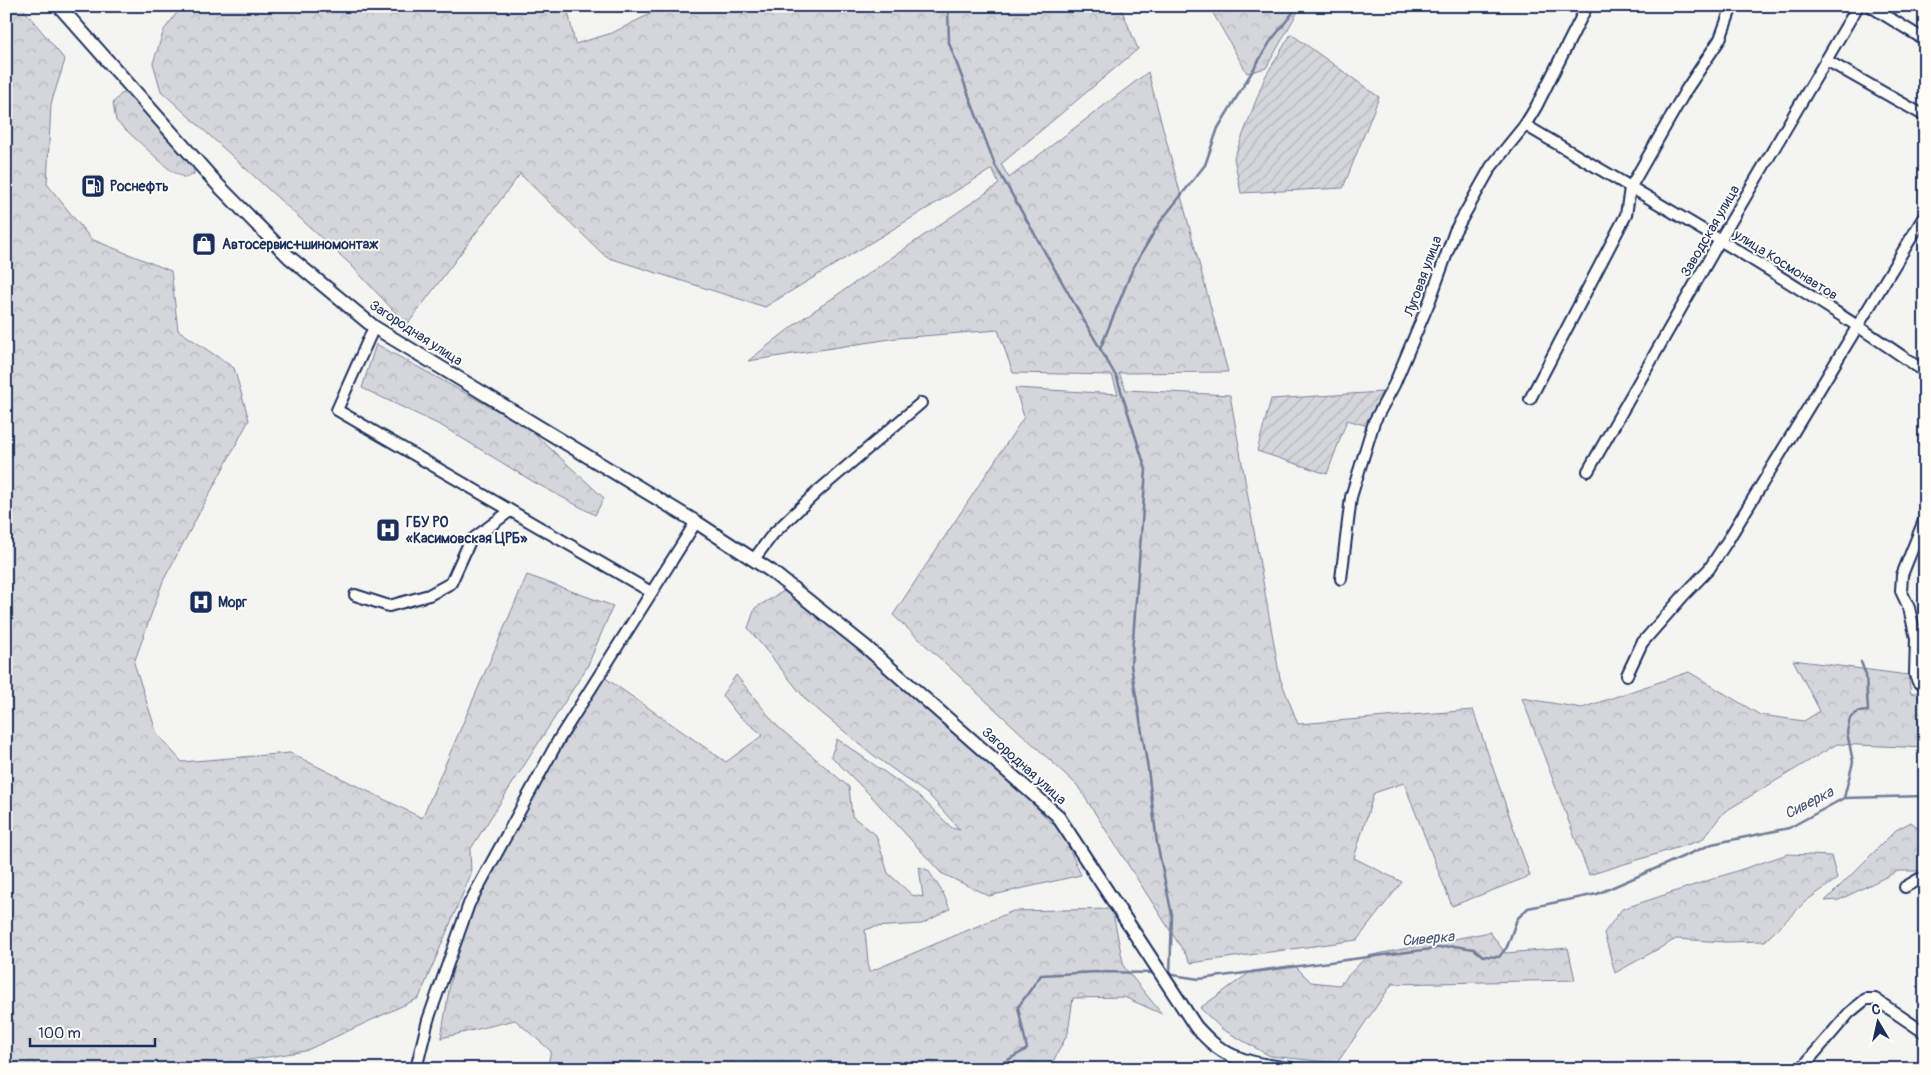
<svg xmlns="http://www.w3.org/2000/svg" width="1931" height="1075" font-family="Pangolin,sans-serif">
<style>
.forest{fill:url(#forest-crowns);stroke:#78829c}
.garden{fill:url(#garden-furrows);stroke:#78829c}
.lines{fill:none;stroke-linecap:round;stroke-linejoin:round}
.stream{stroke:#717c98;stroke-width:2.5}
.minor-casing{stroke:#1b2f5e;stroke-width:14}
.major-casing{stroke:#1b2f5e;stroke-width:16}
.minor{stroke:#fdfcf7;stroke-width:10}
.major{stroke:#fdfcf7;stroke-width:12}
.labels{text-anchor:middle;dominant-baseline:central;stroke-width:4;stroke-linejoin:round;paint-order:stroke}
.poi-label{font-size:14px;font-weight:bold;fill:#1b2f5e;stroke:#fdfcf7;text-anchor:start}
.street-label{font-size:14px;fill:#1b2f5e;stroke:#fdfcf7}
.water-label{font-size:15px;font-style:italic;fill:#46567b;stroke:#fdfcf7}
</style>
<defs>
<pattern id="forest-crowns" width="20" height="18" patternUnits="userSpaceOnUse" patternTransform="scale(1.25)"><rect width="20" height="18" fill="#d4d6db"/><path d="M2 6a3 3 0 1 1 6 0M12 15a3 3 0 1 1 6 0" fill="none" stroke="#b5b8be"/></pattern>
<pattern id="garden-furrows" width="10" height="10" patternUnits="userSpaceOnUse" patternTransform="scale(1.25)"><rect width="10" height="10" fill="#d4d6db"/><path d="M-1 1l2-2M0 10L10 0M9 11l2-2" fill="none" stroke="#b5b8be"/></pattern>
</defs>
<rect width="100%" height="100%" fill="#f4f4f1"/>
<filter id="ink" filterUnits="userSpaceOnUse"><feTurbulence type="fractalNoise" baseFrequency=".02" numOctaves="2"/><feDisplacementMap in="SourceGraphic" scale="10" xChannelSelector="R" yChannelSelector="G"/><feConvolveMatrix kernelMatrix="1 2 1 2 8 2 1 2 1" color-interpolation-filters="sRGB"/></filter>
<g filter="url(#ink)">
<!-- forest -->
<g class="forest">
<polygon points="6,6 21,6 65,60 51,104 47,184 91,239 171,271 178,330 234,368 249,420 163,581 134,663 157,734 182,762 290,753 422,818 527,575 613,606 587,667 470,850 471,874 419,998 305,1051 194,1069 6,1069"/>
<polygon points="182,6 567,6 575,44 612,33 666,6 1120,6 1138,49 1001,164 1009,178 1148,72 1228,372 1119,373 1126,390 1230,395 1280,678 1298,724 1473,710 1530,876 1452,906 1404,783 1374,793 1354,858 1402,882 1357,940 1191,963 1077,785 893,615 1024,417 1015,388 1118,394 1112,375 1013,373 998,330 897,338 748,361 802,319 999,184 992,169 765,307 606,257 520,174 407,325 350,264 161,91 153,63 164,30"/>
<polygon points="1209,6 1301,6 1266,68 1247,73"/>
<polygon points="122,93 130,96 194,167 194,174 185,178 170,170 116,121 113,103"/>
<polygon points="376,344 527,427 604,498 595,515 532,481 442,426 362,388"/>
<polygon points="784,591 805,605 868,656 988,760 1062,833 1081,875 989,896 941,873 872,797 831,756 837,739 919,796 952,828 960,830 930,796 872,754 807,701 748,628 755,608"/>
<polygon points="1793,660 1908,675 1911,694 1925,690 1925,748 1837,744 1724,812 1702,840 1589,875 1522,698 1582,708 1689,672 1760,715 1804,721 1820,711"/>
<polygon points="736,675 777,726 849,787 852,816 876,835 888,873 912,895 923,897 919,867 928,870 943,893 950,909 922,924 874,927 865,930 869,972 1013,911 1112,909 1124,967 1162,1014 1124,997 1073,998 1068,1033 1049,1069 547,1069 551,1051 515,1020 441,1038 454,960 474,896 604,677 726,762 763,735 737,714 722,695"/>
<polygon points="1911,822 1925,833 1925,871 1898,871 1839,900 1825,901 1896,830"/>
<polygon points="1788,854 1831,856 1837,879 1806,901 1765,941 1725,942 1676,939 1615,973 1604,933 1622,909"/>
<polygon points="1490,932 1505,953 1568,948 1575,980 1392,984 1337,1063 1270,1056 1222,1029 1200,1008 1252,971 1294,965 1311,982 1339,985 1367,956"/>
</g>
<!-- garden -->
<g class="garden">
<polygon points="1291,34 1379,97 1343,188 1241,193 1234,158 1265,77"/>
<polygon points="1382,392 1368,426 1347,420 1327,474 1257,451 1271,399"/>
</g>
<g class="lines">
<!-- stream -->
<g class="stream">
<polyline points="948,6 949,43 995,165 1117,378 1146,470 1131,665 1148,769 1157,843 1172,915 1170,975"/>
<polyline points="1100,349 1133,268 1160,222 1205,165 1218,128 1270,42 1298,6"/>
<polyline points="1844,798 1853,762 1847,732 1850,718 1858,712 1868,711 1866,675 1861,662"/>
<polyline points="1166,974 1199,979 1454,946 1474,949 1483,956 1499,957 1507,947 1517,919 1528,908 1597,894 1712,844 1789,828 1844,798 1925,796"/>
<polyline points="985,1069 1004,1062 1027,1049 1018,1007 1041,975 1097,972 1156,973"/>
</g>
<!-- minor casing -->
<g class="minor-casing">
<g id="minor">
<polyline points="1870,6 1925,40"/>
<polyline points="1826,60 1925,116"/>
<path d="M1525,125C1660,205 1797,282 1925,372"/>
<polyline points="374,327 337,410 651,592"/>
<polyline points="1530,399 1626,215 1630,188 1686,90 1720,39 1732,6"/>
<polyline points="1588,471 1720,240 1858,6"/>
<polyline points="754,559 773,534 818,491 921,403"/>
<polyline points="1341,579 1351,497 1374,422 1394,385 1430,300 1455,231 1491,167 1525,125 1536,107 1587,6"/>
<polyline points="355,595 389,606 429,595 451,583 470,541 510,511"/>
<polyline points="1627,675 1642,643 1684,595 1709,569 1728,540 1925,215"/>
<polyline points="1918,682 1915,675 1916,638 1909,608 1901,591 1902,575 1925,518"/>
<polyline points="1905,887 1919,879 1925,879"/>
<polyline points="416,1069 428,1020 469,904 559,739 696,522"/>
<polyline points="1801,1069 1849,1013 1866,999 1875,999 1925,1033"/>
</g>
</g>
<!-- major casing -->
<g class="major-casing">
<path id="major" d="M59,6L218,185L289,257L374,327L696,522L771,571L866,647L1057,815L1196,1027C1203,1034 1209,1041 1216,1046C1236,1062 1266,1066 1291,1069"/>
</g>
<!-- minor -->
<use href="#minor" class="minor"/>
<!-- major -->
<use href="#major" class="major"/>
</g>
</g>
<!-- icons -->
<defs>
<g id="fuel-square" transform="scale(1.25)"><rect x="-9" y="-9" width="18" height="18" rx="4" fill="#1b2f5e" stroke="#fdfcf7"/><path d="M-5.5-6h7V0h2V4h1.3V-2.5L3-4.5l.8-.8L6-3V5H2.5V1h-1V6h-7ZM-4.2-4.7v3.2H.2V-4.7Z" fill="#fff"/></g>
<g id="shop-square" transform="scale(1.25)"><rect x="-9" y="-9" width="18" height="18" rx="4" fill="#1b2f5e" stroke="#fdfcf7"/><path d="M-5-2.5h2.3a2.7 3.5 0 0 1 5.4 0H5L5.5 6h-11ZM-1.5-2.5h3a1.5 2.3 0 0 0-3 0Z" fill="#fff"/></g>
<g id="hospital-square" transform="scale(1.25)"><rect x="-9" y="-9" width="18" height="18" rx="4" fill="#1b2f5e" stroke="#fdfcf7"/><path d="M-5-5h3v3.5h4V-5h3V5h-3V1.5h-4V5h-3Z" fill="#fff"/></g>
</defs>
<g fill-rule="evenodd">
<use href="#fuel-square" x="93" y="186"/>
<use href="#shop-square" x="204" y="244"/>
<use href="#hospital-square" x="388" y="530"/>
<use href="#hospital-square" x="201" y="602"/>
</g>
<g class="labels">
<!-- poi labels -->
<g class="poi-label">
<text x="110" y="186">Роснефть</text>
<text x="222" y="244">Автосервис+шиномонтаж</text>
<text x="406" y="522">ГБУ РО<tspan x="406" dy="16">«Касимовская ЦРБ»</tspan></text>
<text x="218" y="602">Морг</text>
</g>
<!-- street labels -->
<g class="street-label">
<text transform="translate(1710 231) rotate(-60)">Заводская улица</text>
<text transform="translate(1786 265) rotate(32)">улица Космонавтов</text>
<text transform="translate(1423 276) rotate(-70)">Луговая улица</text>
<text transform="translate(416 333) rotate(33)">Загородная улица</text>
<text transform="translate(1024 766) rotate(42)">Загородная улица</text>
</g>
<!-- water labels -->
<g class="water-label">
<text transform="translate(1809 803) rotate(-27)">Сиверка</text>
<text transform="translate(1428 939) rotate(-5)">Сиверка</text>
</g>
</g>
<!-- margin -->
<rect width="1931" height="1075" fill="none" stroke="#fdfcf7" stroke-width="25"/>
<rect x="12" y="12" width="1906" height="1050" fill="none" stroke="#1b2f5e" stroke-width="2" filter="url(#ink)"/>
<!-- north arrow -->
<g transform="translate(1878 1022) rotate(351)" stroke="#fdfcf7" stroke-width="4" paint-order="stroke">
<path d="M0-4L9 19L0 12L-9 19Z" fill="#1b2f5e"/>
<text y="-8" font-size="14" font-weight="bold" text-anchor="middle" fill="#1b2f5e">С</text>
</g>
<!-- scale -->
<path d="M30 1038v8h125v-8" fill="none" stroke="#1b2f5e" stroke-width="2.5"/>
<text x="38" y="1038" font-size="15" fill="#1b2f5e" stroke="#fdfcf7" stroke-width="4" paint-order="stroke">100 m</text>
</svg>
